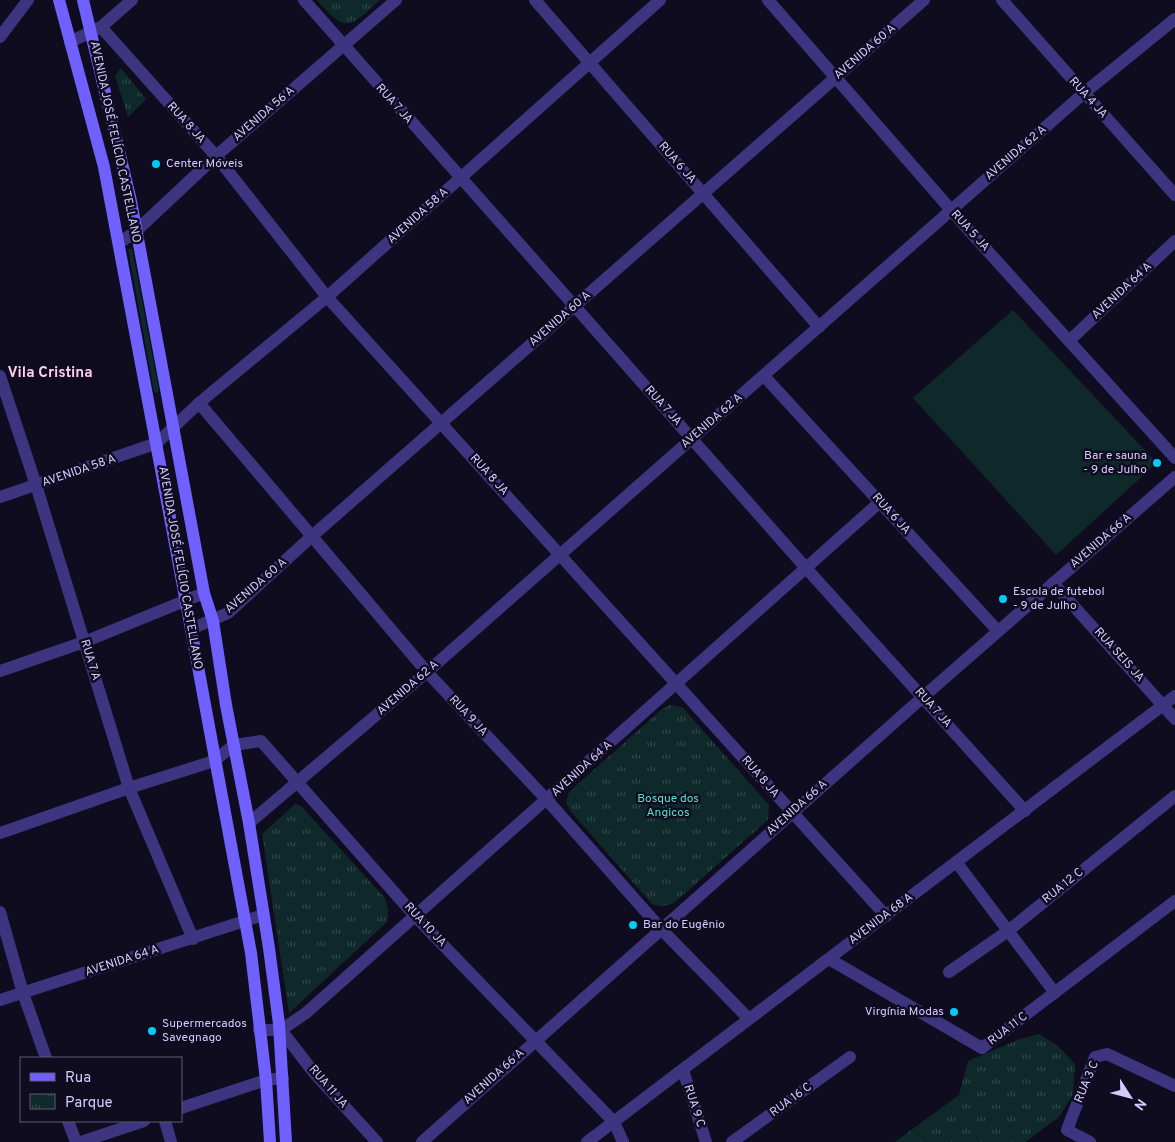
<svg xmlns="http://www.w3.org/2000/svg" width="1175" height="1142" font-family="Overpass,sans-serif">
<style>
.grass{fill:#0f292a}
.park{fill:url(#park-tufts)}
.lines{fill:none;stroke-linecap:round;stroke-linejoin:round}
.street{stroke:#3d3580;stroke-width:12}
.secondary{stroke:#7061ff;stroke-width:12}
.poi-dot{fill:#00cdf5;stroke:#100c20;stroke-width:2}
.labels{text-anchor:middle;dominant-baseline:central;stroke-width:5;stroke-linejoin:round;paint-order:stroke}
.street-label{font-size:12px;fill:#d4caff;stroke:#100c20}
.poi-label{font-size:12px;fill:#d4caff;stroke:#100c20;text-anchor:start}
.park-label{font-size:12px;fill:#53e2c8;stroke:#100c20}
.quarter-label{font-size:15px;font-weight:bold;fill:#ffcce9;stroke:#100c20}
</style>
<defs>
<pattern id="park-tufts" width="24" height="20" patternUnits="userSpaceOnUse" patternTransform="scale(1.25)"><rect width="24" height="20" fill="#0f292a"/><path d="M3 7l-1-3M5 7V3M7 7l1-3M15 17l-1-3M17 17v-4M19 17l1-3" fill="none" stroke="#31474a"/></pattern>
</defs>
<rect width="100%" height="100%" fill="#100c20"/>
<!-- grass -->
<g class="grass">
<polygon points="128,249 132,249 159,390 157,393 154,392"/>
<polygon points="1013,310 1157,463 1056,555 913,398"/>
</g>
<!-- park -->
<g class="park">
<path d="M317,0H380C349,28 347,34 317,0Z"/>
<polygon points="121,68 146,99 128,117 115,76"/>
<polygon points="670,705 682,707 769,805 768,820 674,903 664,906 653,905 572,813 566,803 569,792 661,710"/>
<polygon points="295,804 301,806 385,898 388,910 388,921 289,1013 262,834"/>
<polygon points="1039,1034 1058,1046 1075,1064 1073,1095 1059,1117 1025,1142 895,1142 959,1095 968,1061 1020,1039"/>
</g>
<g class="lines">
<!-- street -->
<g class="street">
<polyline points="304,0 806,568 1025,811"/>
<polyline points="535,0 819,327"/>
<polyline points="768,0 965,226 1175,458"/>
<polyline points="1002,0 1175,195"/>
<polyline points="101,27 216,156 327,297 886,916"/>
<polyline points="0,37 28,0"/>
<polyline points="70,42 101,27 132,0"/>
<polyline points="119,243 135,232 216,156 396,0"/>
<polyline points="1069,341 1175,241"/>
<polyline points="0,376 36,485 129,788 193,939"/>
<polyline points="764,376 998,631"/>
<polyline points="199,403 427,672 547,800 662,930 749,1019"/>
<polyline points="0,497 157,443 199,403 327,297 660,0"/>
<polyline points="1053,583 1175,719"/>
<polyline points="191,629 228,613 311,537 924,0"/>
<polyline points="0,671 84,642 204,593"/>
<polyline points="249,823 427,672 1084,93 1175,19"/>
<polyline points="0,833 129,788 214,761 234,745 261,741 415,916 614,1122 623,1142"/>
<polyline points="957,863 1055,993"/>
<polyline points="0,912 23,993 46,1058"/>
<polyline points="829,959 982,1048 1175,901"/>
<polyline points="949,972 1008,931 1175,796"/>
<polyline points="0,1000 263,915"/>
<polyline points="259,1030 281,1030 306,1013 880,502"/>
<polyline points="281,1030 315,1074 377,1142"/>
<polyline points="683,1070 706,1142"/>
<polyline points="181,1108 266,1080 283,1078"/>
<polyline points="68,1121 76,1142"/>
<polyline points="165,1121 171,1142"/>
<polyline points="81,1142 144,1121"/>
<polyline points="422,1142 923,697 1175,477"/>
<polyline points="587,1142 1175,696"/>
<polyline points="732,1142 850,1057"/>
<polyline points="1090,1142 1067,1130 1095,1057 1107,1054 1175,1086"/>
</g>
<!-- secondary -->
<g class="secondary">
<polyline points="59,0 104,167 191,629 251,953 266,1080 270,1142"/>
<polyline points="83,0 131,201 204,593 213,621 226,705 249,823 269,948 279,1024 286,1142"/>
</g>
</g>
<!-- markers -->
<g class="poi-dot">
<circle cx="156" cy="164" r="5"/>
<circle cx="1157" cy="463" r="5"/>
<circle cx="1003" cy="599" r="5"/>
<circle cx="633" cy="925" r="5"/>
<circle cx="954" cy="1012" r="5"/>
<circle cx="152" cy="1031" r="5"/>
</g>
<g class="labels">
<!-- street labels -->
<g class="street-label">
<text transform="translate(865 52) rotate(-41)">AVENIDA 60 A</text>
<text transform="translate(1088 98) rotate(48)">RUA 4 JA</text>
<text transform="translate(394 104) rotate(48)">RUA 7 JA</text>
<text transform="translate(264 114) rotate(-41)">AVENIDA 56 A</text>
<text transform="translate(186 123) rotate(48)">RUA 8 JA</text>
<text transform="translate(115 142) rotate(78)">AVENIDA JOSÉ FELÍCIO CASTELLANO</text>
<text transform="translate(1016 153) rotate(-41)">AVENIDA 62 A</text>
<text transform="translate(677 163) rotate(49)">RUA 6 JA</text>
<text transform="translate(418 216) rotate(-42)">AVENIDA 58 A</text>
<text transform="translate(970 231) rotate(48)">RUA 5 JA</text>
<text transform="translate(1122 291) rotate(-43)">AVENIDA 64 A</text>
<text transform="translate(560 319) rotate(-41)">AVENIDA 60 A</text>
<text transform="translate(663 406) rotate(48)">RUA 7 JA</text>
<text transform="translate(712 421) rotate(-41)">AVENIDA 62 A</text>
<text transform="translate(79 471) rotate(-19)">AVENIDA 58 A</text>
<text transform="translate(489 475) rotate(48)">RUA 8 JA</text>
<text transform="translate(891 514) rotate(48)">RUA 6 JA</text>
<text transform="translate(1101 541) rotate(-41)">AVENIDA 66 A</text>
<text transform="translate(180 568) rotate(80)">AVENIDA JOSÉ FELÍCIO CASTELLANO</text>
<text transform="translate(256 586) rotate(-41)">AVENIDA 60 A</text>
<text transform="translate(1119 655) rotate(48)">RUA SEIS JA</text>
<text transform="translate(90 660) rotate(73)">RUA 7 A</text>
<text transform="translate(408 688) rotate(-41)">AVENIDA 62 A</text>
<text transform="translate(933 708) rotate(48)">RUA 7 JA</text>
<text transform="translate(468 716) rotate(47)">RUA 9 JA</text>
<text transform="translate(582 769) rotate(-42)">AVENIDA 64 A</text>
<text transform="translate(760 777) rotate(49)">RUA 8 JA</text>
<text transform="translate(797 808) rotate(-42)">AVENIDA 66 A</text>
<text transform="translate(1063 886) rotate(-39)">RUA 12 C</text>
<text transform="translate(881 919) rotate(-37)">AVENIDA 68 A</text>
<text transform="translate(425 925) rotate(47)">RUA 10 JA</text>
<text transform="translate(122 961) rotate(-18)">AVENIDA 64 A</text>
<text transform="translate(1008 1029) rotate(-37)">RUA 11 C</text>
<text transform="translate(494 1077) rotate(-42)">AVENIDA 66 A</text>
<text transform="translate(1087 1082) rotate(-67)">RUA 3 C</text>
<text transform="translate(328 1087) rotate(49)">RUA 11 JA</text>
<text transform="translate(791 1100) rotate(-36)">RUA 16 C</text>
<text transform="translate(694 1106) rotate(72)">RUA 9 C</text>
</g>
<!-- poi labels -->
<g class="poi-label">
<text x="166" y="164">Center Móveis</text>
<text x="1147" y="456" text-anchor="end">Bar e sauna<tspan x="1147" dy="14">- 9 de Julho</tspan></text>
<text x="1013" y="592">Escola de futebol<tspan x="1013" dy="14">- 9 de Julho</tspan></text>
<text x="643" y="925">Bar do Eugênio</text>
<text x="944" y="1012" text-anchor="end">Virgínia Modas</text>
<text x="162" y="1024">Supermercados<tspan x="162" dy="14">Savegnago</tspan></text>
</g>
<!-- park labels -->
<g class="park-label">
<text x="668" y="799">Bosque dos<tspan x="668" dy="14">Angicos</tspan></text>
</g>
<!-- quarter labels -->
<g class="quarter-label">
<text x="50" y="373">Vila Cristina</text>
</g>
</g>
<!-- legend -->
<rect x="20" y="1057" width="162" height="65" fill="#100c20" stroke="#5e5879"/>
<rect x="30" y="1073" width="25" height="8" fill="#7061ff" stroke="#5e5879"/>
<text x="65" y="1082" font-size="15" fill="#d4caff">Rua</text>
<rect x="30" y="1094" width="25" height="15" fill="url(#park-tufts)" stroke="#5e5879"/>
<text x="65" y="1107" font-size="15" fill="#d4caff">Parque</text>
<!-- north arrow -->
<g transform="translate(1130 1097) rotate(126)" stroke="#100c20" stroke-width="4" paint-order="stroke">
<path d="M0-4L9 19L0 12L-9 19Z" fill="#d4caff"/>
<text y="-8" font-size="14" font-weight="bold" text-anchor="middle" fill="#d4caff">N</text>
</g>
</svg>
